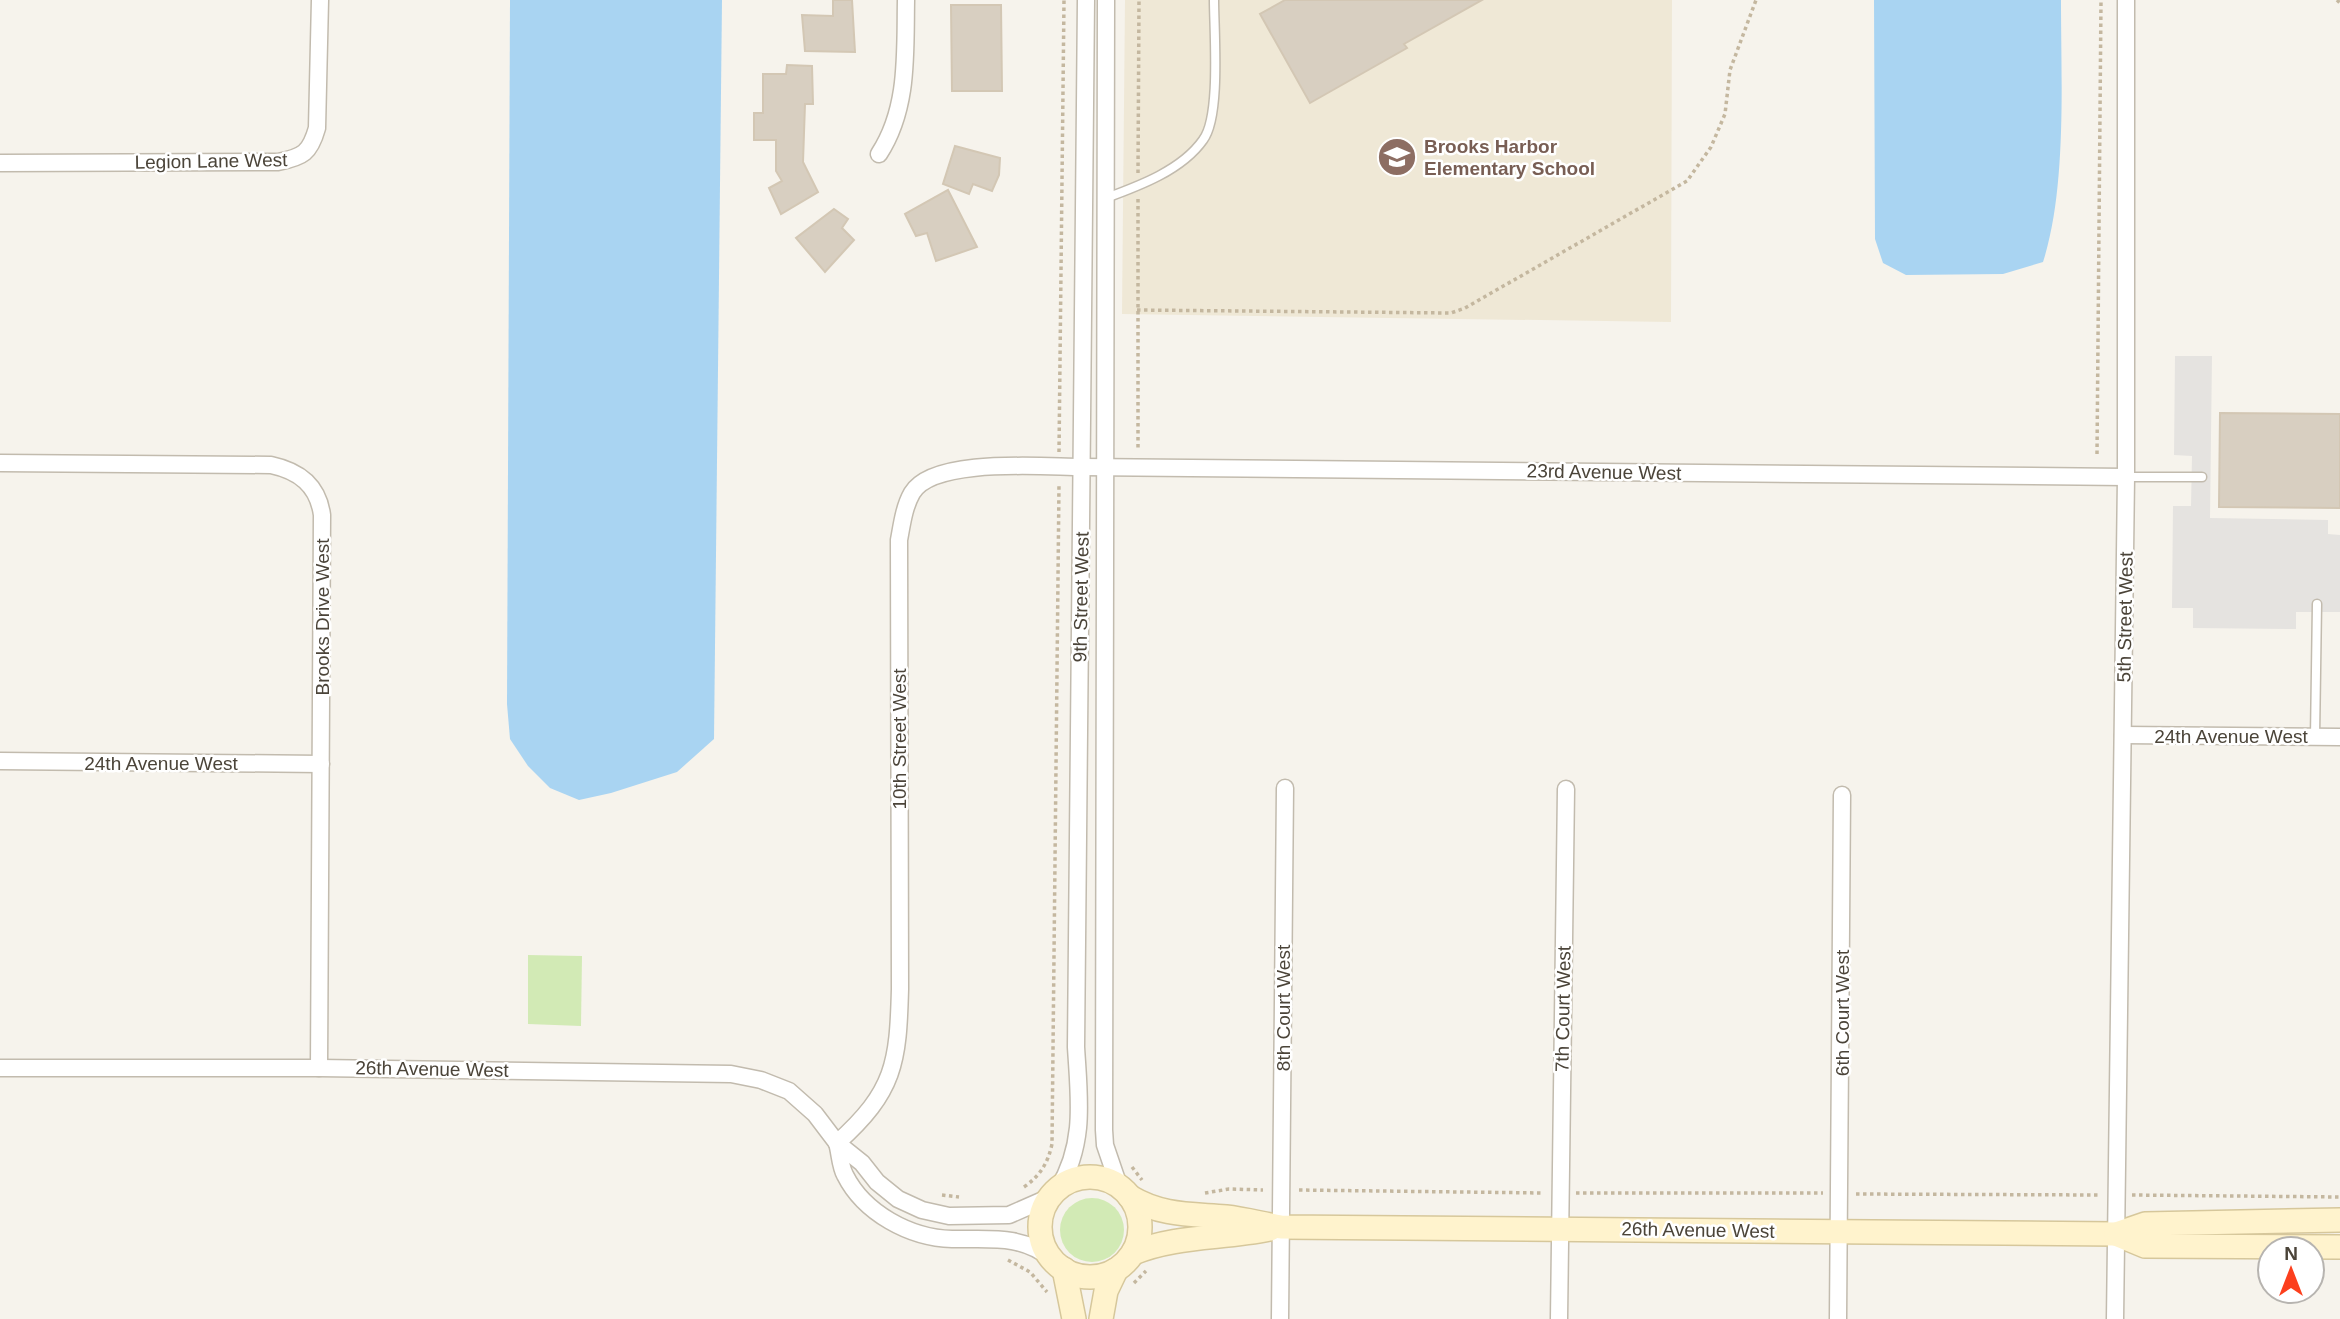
<svg xmlns="http://www.w3.org/2000/svg" width="2340" height="1319" font-family="Helvetica,sans-serif">
<style>
.education{fill:#efe8d6}
.green{fill:#d2eab5}
.parking{fill:#e5e3e0}
.water{fill:#a9d4f2}
.building{fill:#d8cfc1;stroke:#d3c7b4;stroke-width:2}
.lines{fill:none;stroke-linecap:round;stroke-linejoin:round}
.lane-casing{stroke:#c2bbae;stroke-width:11}
.street-casing{stroke:#c2bbae;stroke-width:19}
.secondary-casing{stroke:#d6c79b;stroke-width:26}
.path{stroke:#c4b79f;stroke-width:3.5;stroke-dasharray:3.5 3.5;stroke-linecap:butt}
.lane{stroke:#fff;stroke-width:8}
.street{stroke:#fff;stroke-width:16}
.secondary{stroke:#fff3cd;stroke-width:23}
.labels{text-anchor:middle;dominant-baseline:central;stroke-width:5;stroke-linejoin:round;paint-order:stroke}
.education-label{font-size:19px;font-weight:bold;fill:#785e54;stroke:#fff;text-anchor:start}
.street-label{font-size:19px;fill:#4b4439;stroke:#fff}
</style>
<rect width="100%" height="100%" fill="#f6f3ec"/>
<!-- education -->
<polygon class="education" points="1125,0 1672,0 1671,322 1122,314"/>
<!-- green -->
<g class="green">
<polygon points="528,955 582,956 581,1026 528,1024"/>
<circle cx="1092" cy="1230" r="32"/>
</g>
<!-- parking -->
<polygon class="parking" points="2175,356 2212,356 2210,518 2328,520 2328,534 2340,535 2340,612 2296,612 2296,629 2193,628 2193,608 2172,608 2173,506 2191,506 2192,456 2174,455"/>
<!-- water -->
<g class="water">
<polygon points="510,0 722,0 714,739 677,772 611,793 579,800 550,788 528,766 510,739 507,704"/>
<path d="M1874,0H2061C2061,79 2067,188 2043,262L2003,274L1906,275L1883,263L1875,239Z"/>
</g>
<!-- building -->
<g class="building">
<polygon points="833,0 852,0 855,52 805,51 802,15 833,16"/>
<polygon points="1285,0 1482,0 1404,44 1407,48 1310,103 1260,14"/>
<polygon points="951,5 1001,5 1002,91 952,91"/>
<polygon points="787,65 812,66 813,104 805,104 803,162 818,192 781,214 769,188 782,181 776,171 776,140 754,140 754,113 763,113 763,74 786,74"/>
<polygon points="955,146 1000,158 999,175 992,191 973,184 969,194 943,184"/>
<polygon points="948,190 977,247 936,261 927,233 916,236 905,214"/>
<polygon points="834,209 848,219 842,228 854,240 825,272 796,238"/>
<polygon points="2220,413 2340,414 2340,508 2219,507"/>
</g>
<g class="lines">
<!-- lane casing -->
<g class="lane-casing">
<g id="lane">
<path d="M1106,198C1139,186 1182,170 1203,140C1221,117 1214,31 1214,0"/>
<polyline points="2126,477 2202,477"/>
<polyline points="2315,737 2317,604"/>
</g>
</g>
<!-- street casing -->
<g class="street-casing">
<g id="street">
<polyline points="1106,0 1104,1130 1105,1145 1119,1186"/>
<path d="M879,154C909,108 905,53 906,0"/>
<path d="M0,163L278,162C303,157 310,153 317,128L320,0"/>
<path d="M0,463L271,465C299,471 318,485 322,515L319,1068"/>
<polyline points="2123,735 2340,737"/>
<polyline points="0,761 321,764"/>
<polyline points="0,1068 319,1068 731,1074 761,1080 789,1091 815,1114 837,1143 862,1163 877,1182 898,1199 922,1210 949,1216 1009,1215 1050,1197"/>
<path d="M837,1143C895,1091 898,1063 900,989L899,540C902,524 904,507 912,493C933,457 1044,467 1082,467L2126,477"/>
<path d="M837,1143C840,1153 840,1166 845,1175C864,1213 910,1238 952,1239C988,1240 1020,1234 1050,1258"/>
<path d="M1058,1189C1086,1143 1079,1098 1076,1047L1086,0"/>
<polyline points="1280,1319 1285,788"/>
<polyline points="1559,1319 1566,789"/>
<polyline points="1838,1319 1842,795"/>
<polyline points="2115,1319 2126,477 2126,0"/>
</g>
</g>
<!-- secondary casing -->
<g class="secondary-casing">
<g id="secondary">
<circle cx="1090" cy="1227" r="50"/>
<path d="M1130,1197C1162,1216 1190,1214 1226,1217C1244,1219 1263,1224 1281,1227L2116,1234L2145,1224L2340,1220"/>
<polyline points="2116,1234 2145,1246 2340,1247"/>
<path d="M1133,1253C1177,1235 1223,1239 1270,1229"/>
<polyline points="1064,1269 1074,1319"/>
<polyline points="1101,1319 1106,1291 1116,1270"/>
</g>
</g>
<!-- path -->
<g class="path">
<polyline points="2337,0 2340,3"/>
<polyline points="1138,173 1139,0"/>
<polyline points="1138,199 1138,448"/>
<polyline points="1137,310 1451,313 1465,308 1687,181 1711,147 1725,114 1730,70 1756,0"/>
<polyline points="1059,452 1064,0"/>
<polyline points="2097,454 2101,0"/>
<polyline points="1132,1167 1142,1180"/>
<path d="M1024,1187C1040,1176 1048,1163 1052,1144L1059,484"/>
<polyline points="1299,1190 1543,1193"/>
<polyline points="1205,1193 1229,1189 1263,1190"/>
<polyline points="1576,1193 1823,1193"/>
<polyline points="1856,1194 2100,1195"/>
<polyline points="942,1195 959,1197"/>
<polyline points="2132,1195 2340,1197"/>
<polyline points="1008,1260 1030,1272 1047,1292"/>
<polyline points="1134,1283 1146,1271"/>
</g>
<!-- lane -->
<use href="#lane" class="lane"/>
<!-- street -->
<use href="#street" class="street"/>
<!-- secondary -->
<use href="#secondary" class="secondary"/>
</g>
<!-- icons -->
<defs>
<g id="school-disc" transform="scale(2.0125)"><circle r="9.5" fill="#8d6e63" stroke="#fff"/><path d="M0-5L7-2L0 1L-7-2ZM-4 1L0 2.5L4 1V4Q0 6-4 4Z" fill="#fff"/></g>
</defs>
<g fill-rule="evenodd">
<use href="#school-disc" x="1397" y="157"/>
</g>
<g class="labels">
<!-- education labels -->
<g class="education-label">
<text x="1424" y="146">Brooks Harbor<tspan x="1424" dy="22">Elementary School</tspan></text>
</g>
<!-- street labels -->
<g class="street-label">
<text transform="translate(211 161) rotate(-1)">Legion Lane West</text>
<text transform="translate(1604 472) rotate(1)">23rd Avenue West</text>
<text transform="translate(1081 597) rotate(-89)">9th Street West</text>
<text transform="translate(322 617) rotate(-90)">Brooks Drive West</text>
<text transform="translate(2125 617) rotate(-89)">5th Street West</text>
<text x="2231" y="736">24th Avenue West</text>
<text transform="translate(899 739) rotate(-90)">10th Street West</text>
<text x="161" y="763">24th Avenue West</text>
<text transform="translate(1283 1008) rotate(-90)">8th Court West</text>
<text transform="translate(1563 1009) rotate(-89)">7th Court West</text>
<text transform="translate(1842 1013) rotate(-90)">6th Court West</text>
<text transform="translate(432 1069) rotate(1)">26th Avenue West</text>
<text transform="translate(1698 1230) rotate(1)">26th Avenue West</text>
</g>
</g>
<!-- north arrow -->
<g transform="translate(2291 1270)"><circle r="33" fill="#ffffff" stroke="#b7b4b0" stroke-width="2"/>
<path d="M0-5L12 26L0 18L-12 26Z" fill="#fc3f1d"/>
<text y="-10" font-size="19" font-weight="bold" text-anchor="middle" fill="#4b4439">N</text>
</g>
</svg>
